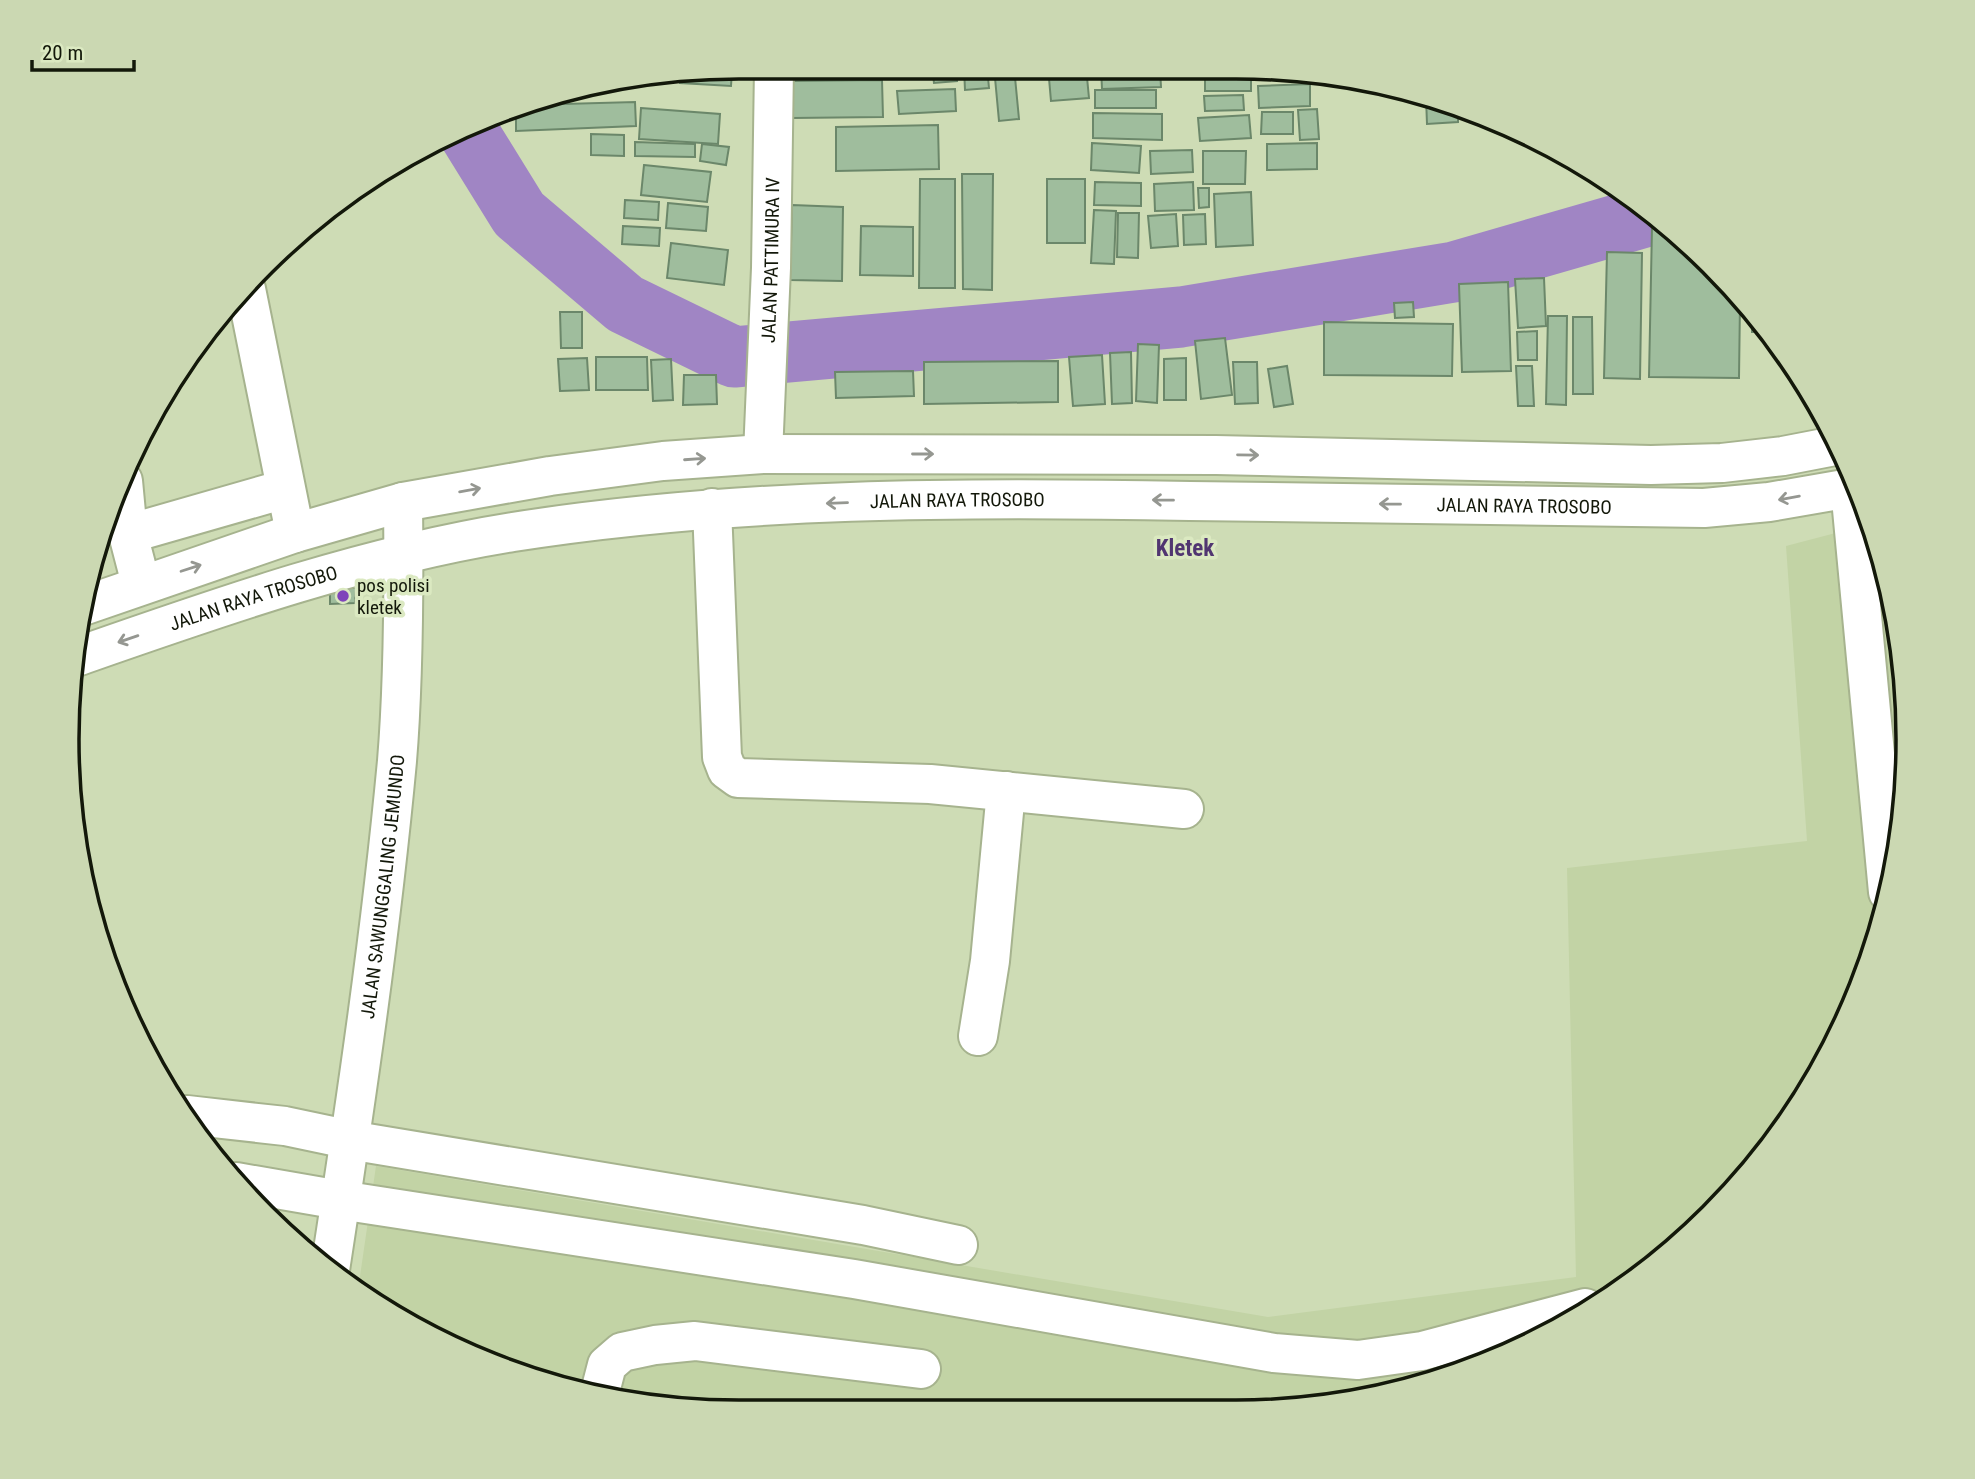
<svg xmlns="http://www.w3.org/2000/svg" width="1975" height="1479" font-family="'Roboto Condensed',sans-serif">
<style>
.built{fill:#c2d3a5}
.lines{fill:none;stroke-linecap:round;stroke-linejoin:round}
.river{stroke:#a085c4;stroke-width:61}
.building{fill:#9fbd9d;stroke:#6b876a;stroke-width:2}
.minor-casing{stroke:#a6b38e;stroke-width:42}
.major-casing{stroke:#a6b38e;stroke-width:42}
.highway-casing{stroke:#a6b38e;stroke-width:42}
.minor{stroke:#fff;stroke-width:38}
.major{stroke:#fff;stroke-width:38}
.highway{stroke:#fff;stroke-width:38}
.oneway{stroke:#959791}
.poi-dot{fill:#7f44ba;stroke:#dbe9c1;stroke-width:2.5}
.labels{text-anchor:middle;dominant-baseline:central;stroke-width:7;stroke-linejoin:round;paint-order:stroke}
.street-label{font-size:19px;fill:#13180a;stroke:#dbe9c1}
.poi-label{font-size:19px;fill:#13180a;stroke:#dbe9c1;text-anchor:start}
.quarter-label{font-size:23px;font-weight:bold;fill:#513671;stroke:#dbe9c1}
.rim{fill:none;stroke:#13180a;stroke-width:3.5}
</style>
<rect width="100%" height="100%" fill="#cedcb5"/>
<!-- built -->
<polygon class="built" points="1870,524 1886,566 1907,696 1903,828 1873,956 1818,1076 1741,1184 1645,1274 1493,1361 1324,1407 695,1411 524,1377 403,1323 358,1290 376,1166 1268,1317 1576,1277 1567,868 1807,841 1786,546"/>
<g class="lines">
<!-- river -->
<polyline class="river" points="467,130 519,214 625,304 734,357 1181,317 1454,272 1648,216"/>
</g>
<!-- building -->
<g class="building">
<polygon points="932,67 956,67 957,81 934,83"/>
<polygon points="964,67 987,67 989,88 965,90"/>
<polygon points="994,67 1014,67 1019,119 999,121"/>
<polygon points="1048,67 1086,67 1089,98 1051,101"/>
<polygon points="1101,67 1160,68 1161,87 1102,89"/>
<polygon points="1254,68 1279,68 1307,72 1307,79 1254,77"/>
<polygon points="720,69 732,70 731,86 680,83 680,74"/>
<rect x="1205" y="76" width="46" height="15"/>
<polygon points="662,77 662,83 627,83 627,81"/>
<polygon points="882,80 883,117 792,118 792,81"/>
<polygon points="1310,84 1310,106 1259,108 1258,86"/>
<polygon points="955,89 956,111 899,114 897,91"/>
<rect x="1095" y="90" width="61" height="18"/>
<polygon points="1243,95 1244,110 1205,111 1204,96"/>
<polygon points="1426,97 1458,111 1458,122 1427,124"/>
<polygon points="635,102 636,126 516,131 516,110 527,105"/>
<polygon points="641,108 720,114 718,144 639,139"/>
<polygon points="1317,109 1319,139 1300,140 1298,110"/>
<polygon points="1262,112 1293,112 1293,134 1261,134"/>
<polygon points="1093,113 1162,114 1162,140 1093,138"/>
<polygon points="1249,115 1251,138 1200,141 1198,118"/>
<polygon points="938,125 939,169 836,171 836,127"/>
<polygon points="591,134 624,135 624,156 591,155"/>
<polygon points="635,142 695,144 695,157 635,156"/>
<polygon points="1092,143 1141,146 1139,173 1091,170"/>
<polygon points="1317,143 1317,169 1267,170 1267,144"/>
<polygon points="702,144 729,147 726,165 700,161"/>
<polygon points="1192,150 1193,172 1151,174 1150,151"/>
<polygon points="1203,151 1246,151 1245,184 1203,184"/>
<polygon points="644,165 711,172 707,202 641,195"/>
<polygon points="962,174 993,174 992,290 963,289"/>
<polygon points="920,179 955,179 955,288 919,288"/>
<rect x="1047" y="179" width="38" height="64"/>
<polygon points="1095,182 1141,183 1141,206 1094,205"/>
<polygon points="1193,182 1194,210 1155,211 1154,184"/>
<polygon points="1198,188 1209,188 1209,207 1199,208"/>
<polygon points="1251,192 1253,245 1216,247 1214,194"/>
<polygon points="625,200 659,202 658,220 624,218"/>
<polygon points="668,203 708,207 706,231 666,228"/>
<polygon points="792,205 843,207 842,281 790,280"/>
<polygon points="1094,210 1116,211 1114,264 1091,263"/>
<polygon points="1118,213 1139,213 1138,258 1117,257"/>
<polygon points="1176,214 1178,246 1151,248 1148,216"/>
<polygon points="1205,214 1206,244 1184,245 1183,215"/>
<polygon points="623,226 660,228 659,246 622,244"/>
<polygon points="861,226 913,227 913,276 860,275"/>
<polygon points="1652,227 1659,227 1740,302 1739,378 1649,377"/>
<polygon points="671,243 728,250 724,285 667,278"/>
<polygon points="1607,252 1642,253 1640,379 1604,378"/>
<polygon points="1544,278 1546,326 1518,328 1515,279"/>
<polygon points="1508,282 1511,371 1462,372 1459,284"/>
<polygon points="1413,302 1414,317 1395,318 1394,303"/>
<polygon points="560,312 582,312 582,348 561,348"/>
<polygon points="1752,313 1770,330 1771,332 1752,332"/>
<polygon points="1548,316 1567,316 1566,405 1546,404"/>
<polygon points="1573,317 1592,317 1593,394 1573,394"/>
<polygon points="1324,322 1453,324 1452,376 1324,375"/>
<polygon points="1537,331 1537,360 1518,360 1517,332"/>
<polygon points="1225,338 1232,395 1201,399 1195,341"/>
<polygon points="1138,344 1159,345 1157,403 1136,401"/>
<polygon points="1131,352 1132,403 1112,404 1110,353"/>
<polygon points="1102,355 1105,404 1073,406 1069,357"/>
<polygon points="596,357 647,357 648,390 596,390"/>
<polygon points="587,358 589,390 560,391 558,359"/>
<polygon points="1186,358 1186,400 1164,400 1164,359"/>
<polygon points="671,359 673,400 653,401 651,360"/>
<polygon points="1058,361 1058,402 924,404 924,362"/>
<polygon points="1233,362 1257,362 1258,403 1235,404"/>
<polygon points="1287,366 1293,404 1274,407 1268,369"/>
<polygon points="1516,366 1532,366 1534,406 1518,406"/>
<polygon points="913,371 914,396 836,398 835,372"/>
<polygon points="684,375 716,375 717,404 683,405"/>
<polygon points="330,588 356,588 355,603 330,604"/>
</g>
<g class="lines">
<!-- minor casing -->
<g class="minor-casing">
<g id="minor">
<polyline points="246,289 295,533"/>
<path id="s1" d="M763,454L771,268L774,67"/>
<polyline points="123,481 128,534"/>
<polyline points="1850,488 1888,892"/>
<polyline points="712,508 722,757 727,770 738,778 930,784 1184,809"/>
<polyline points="141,584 128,534 285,489"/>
<polyline points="978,1036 990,961 1006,791"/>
<polyline points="187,1115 285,1126 361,1142 863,1225 958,1245"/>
<polyline points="236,1182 340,1200 854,1279 1274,1353 1358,1360 1422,1351 1585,1308"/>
<polyline points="600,1392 607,1365 622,1352 655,1345 695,1341 921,1369"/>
</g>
</g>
<!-- major casing -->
<g class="major-casing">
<g id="major">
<path id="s2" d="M330,1270C356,1101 381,932 397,761C404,676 404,588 403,502"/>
</g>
</g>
<!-- highway casing -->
<g class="highway-casing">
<g id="highway">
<polyline points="80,607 295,533 403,502 550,476 663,461 763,454 1216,455 1651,465 1722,463 1783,456 1840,445"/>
<path id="s3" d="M76,657C219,607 363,556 513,532C737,497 964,497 1190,501C1362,503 1533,506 1704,508L1769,502L1856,487"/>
</g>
</g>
<!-- minor -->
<use href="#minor" class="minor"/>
<!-- major -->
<use href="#major" class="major"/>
<!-- highway -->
<use href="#highway" class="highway"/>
</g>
<!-- one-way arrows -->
<defs><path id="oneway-shaft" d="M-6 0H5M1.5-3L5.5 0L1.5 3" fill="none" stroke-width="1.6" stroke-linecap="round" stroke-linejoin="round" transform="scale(1.75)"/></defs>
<g class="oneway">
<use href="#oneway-shaft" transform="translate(923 454)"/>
<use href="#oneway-shaft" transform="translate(1248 455) rotate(1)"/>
<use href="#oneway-shaft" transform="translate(695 459) rotate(-4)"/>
<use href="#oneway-shaft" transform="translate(470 490) rotate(-10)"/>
<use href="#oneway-shaft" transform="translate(1789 498) rotate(170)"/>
<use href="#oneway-shaft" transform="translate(1163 500) rotate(-179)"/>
<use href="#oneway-shaft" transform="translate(837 503) rotate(178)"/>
<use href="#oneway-shaft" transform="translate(1390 504) rotate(-179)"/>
<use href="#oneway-shaft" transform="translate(191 568) rotate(-18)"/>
<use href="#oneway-shaft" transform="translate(128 639) rotate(161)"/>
</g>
<!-- markers -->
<circle class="poi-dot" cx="343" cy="596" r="7"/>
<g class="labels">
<!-- street labels -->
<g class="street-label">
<text stroke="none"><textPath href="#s1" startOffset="194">JALAN PATTIMURA IV</textPath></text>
<text stroke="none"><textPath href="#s3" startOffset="901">JALAN RAYA TROSOBO</textPath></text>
<text stroke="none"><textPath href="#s3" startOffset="1468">JALAN RAYA TROSOBO</textPath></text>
<text stroke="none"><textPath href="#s3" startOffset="187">JALAN RAYA TROSOBO</textPath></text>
<text stroke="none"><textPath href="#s2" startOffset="387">JALAN SAWUNGGALING JEMUNDO</textPath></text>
</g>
<!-- poi labels -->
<g class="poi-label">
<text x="357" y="585">pos polisi<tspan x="357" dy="22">kletek</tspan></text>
</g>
<!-- quarter labels -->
<g class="quarter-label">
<text x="1185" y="548">Kletek</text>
</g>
</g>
<!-- crop -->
<path d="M0 0H1975V1479H0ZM739 79H1236A660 660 0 0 1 1896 739V740A660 660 0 0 1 1236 1400H739A660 660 0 0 1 79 740V739A660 660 0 0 1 739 79Z" fill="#cbd8b2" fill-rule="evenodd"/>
<path class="rim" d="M739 79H1236A660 660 0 0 1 1896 739V740A660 660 0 0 1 1236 1400H739A660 660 0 0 1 79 740V739A660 660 0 0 1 739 79Z"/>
<!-- scale -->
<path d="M32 60v10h102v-10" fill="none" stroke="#13180a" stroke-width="3.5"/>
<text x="42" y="60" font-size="21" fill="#13180a" stroke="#dbe9c1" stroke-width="5" paint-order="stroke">20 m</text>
</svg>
